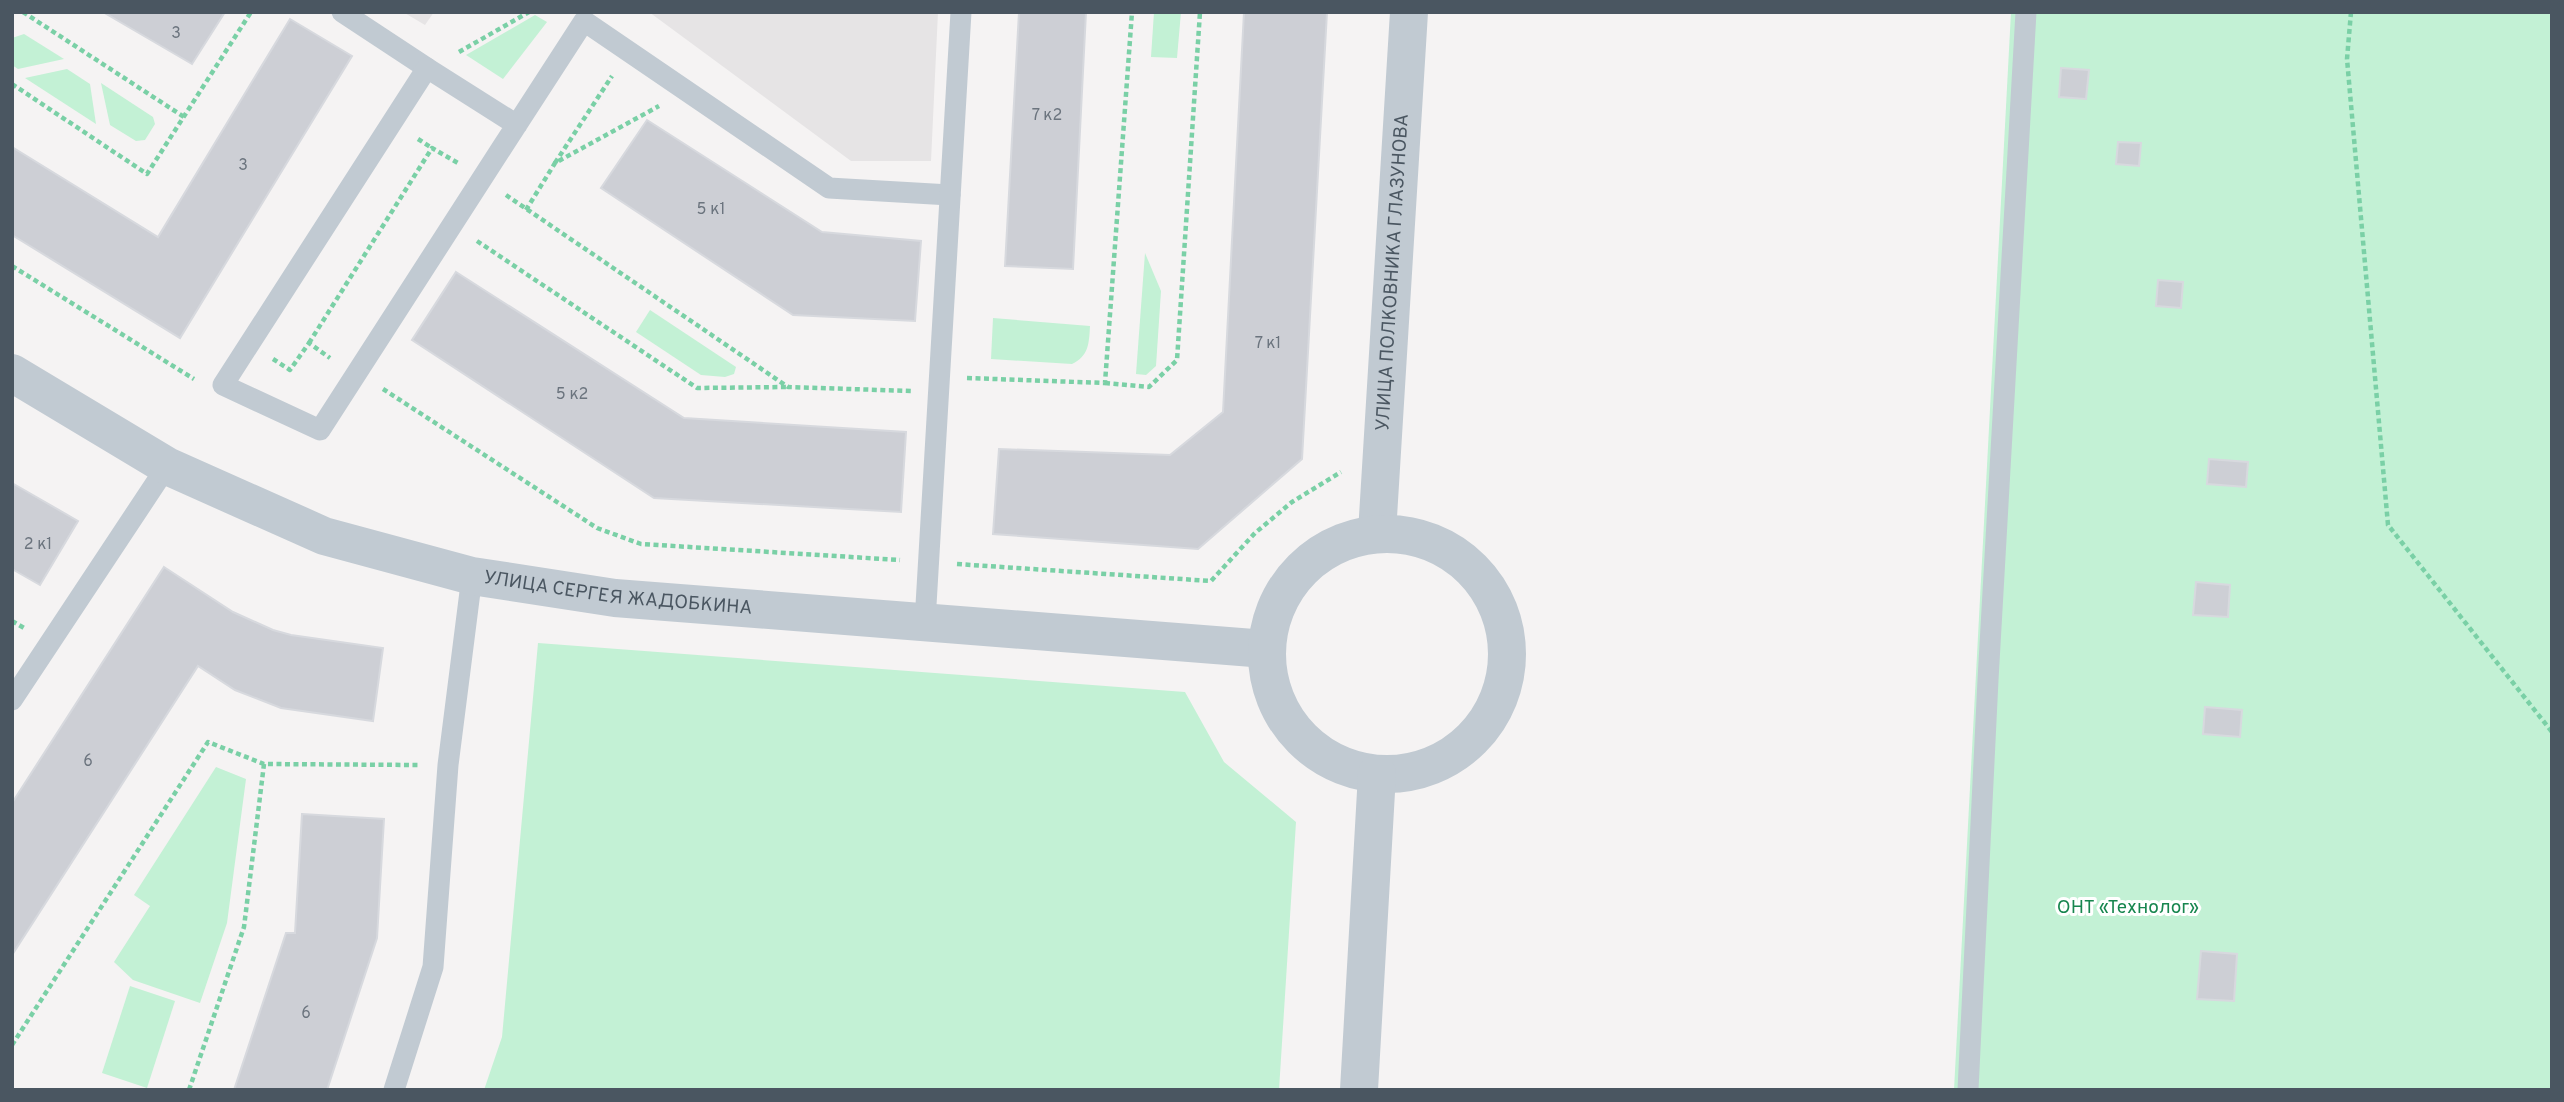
<svg xmlns="http://www.w3.org/2000/svg" width="2564" height="1102" font-family="Overpass,sans-serif">
<style>
.education{fill:#e6e4e5}
.green{fill:#c3f1d5}
.building{fill:#cdcfd5;stroke:#d7d9de;stroke-width:2}
.lines{fill:none;stroke-linecap:round;stroke-linejoin:round}
.path{stroke:#7ad0a6;stroke-width:4.5;stroke-dasharray:5 3.5;stroke-linecap:butt}
.lane{stroke:#c1cad2;stroke-width:21}
.street{stroke:#c1cad2;stroke-width:38}
.labels{text-anchor:middle;dominant-baseline:central;stroke-width:6;stroke-linejoin:round;paint-order:stroke}
.number-label{font-size:16px;fill:#6b747e}
.street-label{font-size:19px;fill:#4a5661;stroke:#fff}
.park-label{font-size:19px;fill:#17864f;stroke:#fff}
</style>
<rect width="100%" height="100%" fill="#f5f3f3"/>
<!-- education -->
<g class="education">
<polygon points="403,12 434,12 425,25"/>
<polygon points="649,12 938,12 931,161 851,161"/>
</g>
<!-- green -->
<g class="green">
<polygon points="1154,12 1181,12 1177,58 1151,57"/>
<polygon points="2011,12 2552,12 2552,1090 1954,1090"/>
<polygon points="535,15 547,22 503,79 466,55"/>
<polygon points="24,34 64,59 18,69 12,65 12,38"/>
<polygon points="67,69 90,84 96,124 25,78"/>
<polygon points="101,83 153,117 155,124 145,140 136,141 110,125"/>
<polygon points="1145,253 1161,291 1156,366 1146,375 1136,374"/>
<polygon points="650,310 736,367 734,374 725,377 701,375 636,332"/>
<path d="M993,318L1090,326C1089,343 1089,356 1072,364L991,359Z"/>
<polygon points="538,643 1185,692 1224,762 1296,822 1279,1090 484,1090 502,1037"/>
<polygon points="216,767 246,779 227,923 200,1003 133,980 114,962 150,906 134,895"/>
<polygon points="130,986 175,1001 147,1088 102,1073"/>
</g>
<!-- building -->
<g class="building">
<polygon points="103,12 225,12 192,64"/>
<polygon points="1019,12 1086,12 1073,269 1005,266"/>
<polygon points="1244,12 1327,12 1302,459 1198,549 993,534 999,449 1170,455 1223,412"/>
<polygon points="290,19 352,56 180,338 12,235 12,147 158,237"/>
<polygon points="2061,68 2089,70 2086,99 2059,97"/>
<polygon points="647,120 822,232 921,241 915,321 793,315 601,188"/>
<polygon points="2118,142 2141,143 2139,166 2116,164"/>
<polygon points="456,272 684,418 906,432 901,512 654,498 412,340"/>
<polygon points="2158,280 2183,282 2181,308 2156,306"/>
<polygon points="2209,459 2248,462 2246,487 2207,484"/>
<polygon points="12,483 78,521 40,585 12,569"/>
<polygon points="164,567 233,612 273,630 291,635 383,648 373,721 281,708 235,690 198,666 12,955 12,803"/>
<polygon points="2196,582 2230,585 2228,617 2193,615"/>
<polygon points="2205,707 2242,710 2240,737 2203,734"/>
<polygon points="302,814 384,819 377,938 327,1090 234,1090 286,933 295,933"/>
<polygon points="2201,951 2237,954 2234,1001 2197,999"/>
</g>
<g class="lines">
<!-- path -->
<g class="path">
<polyline points="23,12 184,117"/>
<polyline points="2351,12 2347,59 2388,525 2552,732"/>
<polyline points="459,52 529,12"/>
<polyline points="12,84 147,174 251,12"/>
<polyline points="418,139 432,148"/>
<polyline points="555,163 612,76"/>
<polyline points="506,195 788,387 911,391"/>
<polyline points="526,210 555,163 659,106"/>
<polyline points="477,241 697,388 787,387"/>
<polyline points="12,266 194,379"/>
<polyline points="309,343 432,148 458,163"/>
<polyline points="273,359 290,370 309,343 330,358"/>
<polyline points="967,378 1105,383 1132,12"/>
<polyline points="1105,383 1149,387 1177,360 1200,12"/>
<polyline points="383,389 597,528 641,544 900,560"/>
<polyline points="957,564 1211,581 1255,533 1292,502 1341,472"/>
<polyline points="12,621 24,628"/>
<polyline points="12,1045 208,742 264,764 419,765"/>
<polyline points="189,1090 244,927 264,764"/>
</g>
<!-- lane -->
<g class="lane">
<polyline points="342,12 427,68"/>
<polyline points="517,125 427,68 223,385 320,430 503,146 584,21 829,188 950,195"/>
<polyline points="925,622 961,12"/>
<polyline points="12,700 167,466"/>
<polyline points="394,1090 433,967 448,765 472,576"/>
<polyline points="1968,1090 1988,680 2026,12"/>
</g>
<!-- street -->
<g class="street">
<path id="s1" d="M12,373L167,466L324,536L472,576L615,598L1266,649"/>
<path id="s2" d="M1377,533L1409,12"/>
<circle cx="1387" cy="654" r="120"/>
<polyline points="1359,1090 1377,774"/>
</g>
</g>
<g class="labels">
<!-- number labels -->
<g class="number-label">
<text x="176" y="34">3</text>
<text x="1047" y="116">7 к2</text>
<text x="243" y="166">3</text>
<text x="711" y="210">5 к1</text>
<text x="1268" y="344">7 к1</text>
<text x="572" y="395">5 к2</text>
<text x="38" y="545">2 к1</text>
<text x="88" y="762">6</text>
<text x="306" y="1014">6</text>
</g>
<!-- street labels -->
<g class="street-label">
<text stroke="none"><textPath href="#s2" startOffset="261">УЛИЦА ПОЛКОВНИКА ГЛАЗУНОВА</textPath></text>
<text stroke="none"><textPath href="#s1" startOffset="653">УЛИЦА СЕРГЕЯ ЖАДОБКИНА</textPath></text>
</g>
<!-- park labels -->
<g class="park-label">
<text x="2128" y="908">ОНТ «Технолог»</text>
</g>
</g>
<!-- border -->
<rect width="2564" height="1102" fill="none" stroke="#4a5661" stroke-width="28"/>
</svg>
